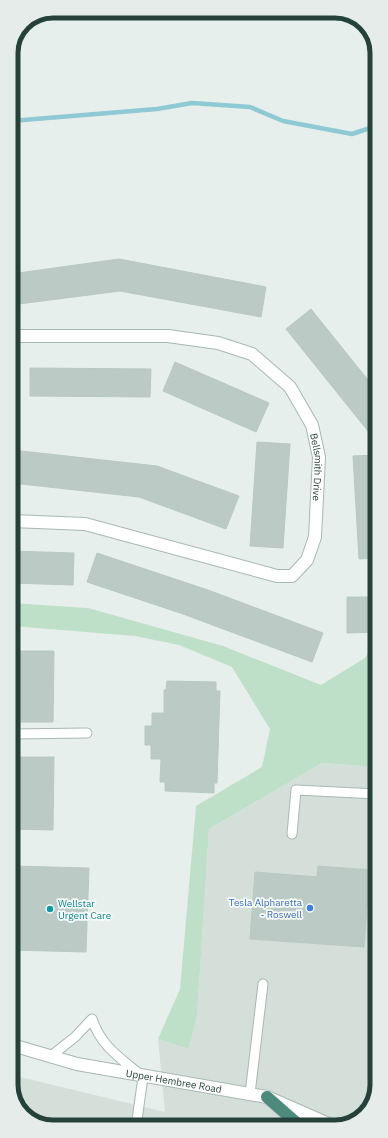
<svg xmlns="http://www.w3.org/2000/svg" width="388" height="1138" font-family="'IBM Plex Sans',sans-serif">
<style>
.built{fill:#d4dfda}
.green{fill:#bfe0c8}
.lines{fill:none;stroke-linecap:round;stroke-linejoin:round}
.stream{stroke:#8ec9d4;stroke-width:4.5}
.building{fill:#bbcac4;stroke:#b8c9c2}
.service-casing{stroke:#a8b8b2;stroke-width:11}
.minor-casing{stroke:#a8b8b2;stroke-width:14}
.tertiary-casing{stroke:#a8b8b2;stroke-width:14}
.trunk-casing{stroke:#c2cac8;stroke-width:14}
.service{stroke:#fff;stroke-width:9}
.minor{stroke:#fff;stroke-width:12}
.tertiary{stroke:#fff;stroke-width:12}
.trunk{stroke:#4c8a7c;stroke-width:12}
.shop-dot{fill:#3f7fe0;stroke:#f7fbf9;stroke-width:1.5}
.culture-dot{fill:#0f9aa8;stroke:#f7fbf9;stroke-width:1.5}
.labels{text-anchor:middle;dominant-baseline:central;stroke-width:3.5;stroke-linejoin:round;paint-order:stroke}
.street-label{font-size:10px;fill:#24423a;stroke:#f7fbf9}
.shop-label{font-size:10px;fill:#366cbe;stroke:#f7fbf9;text-anchor:end}
.culture-label{font-size:10px;fill:#0d838f;stroke:#f7fbf9;text-anchor:start}
.rim{fill:none;stroke:#24423a;stroke-width:5}
</style>
<rect width="100%" height="100%" fill="#e6efeb"/>
<!-- built -->
<polygon class="built" points="322,763 377,767 377,1085 368,1111 345,1126 50,1127 26,1117 12,1095 12,1075 165,1112 158,1039 189,1049 197,1016 209,829"/>
<!-- green -->
<polygon class="green" points="12,603 88,608 223,646 321,685 365,658 376,640 377,767 322,763 209,829 197,1016 189,1049 158,1039 180,989 196,806 262,767 270,729 232,667 179,645 135,636 12,626"/>
<g class="lines">
<!-- stream -->
<polyline class="stream" points="11,121 157,109 192,103 250,107 283,121 352,134 376,126"/>
</g>
<!-- building -->
<g class="building">
<polygon points="119,259 266,287 261,317 120,291 11,305 11,274"/>
<polygon points="311,309 376,390 376,441 286,329"/>
<polygon points="175,362 269,403 256,432 163,391"/>
<polygon points="30,368 151,369 150,397 30,396"/>
<polygon points="257,442 290,444 283,548 250,546"/>
<polygon points="12,450 157,466 239,496 226,529 139,497 12,483"/>
<polygon points="376,455 376,558 359,559 353,456"/>
<polygon points="12,551 74,553 73,585 12,583"/>
<polygon points="97,553 208,590 323,633 312,662 183,614 87,582"/>
<polygon points="347,597 376,597 376,632 347,633"/>
<polygon points="12,651 54,651 53,722 12,722"/>
<polygon points="167,681 216,682 216,691 220,691 217,783 214,783 214,793 165,791 165,782 160,782 161,759 151,759 151,745 145,745 145,726 152,726 152,713 164,713 164,690 166,690"/>
<polygon points="12,757 54,757 53,830 12,829"/>
<polygon points="12,866 89,868 86,952 12,950"/>
<polygon points="318,866 370,870 364,947 250,939 255,872 317,877"/>
</g>
<g class="lines">
<!-- service casing -->
<g class="service-casing">
<g id="service">
<polyline points="12,734 87,733"/>
<polyline points="292,834 296,790 377,794"/>
<path d="M51,1056L75,1037L92,1019C101,1047 122,1059 143,1077L136,1127"/>
<polyline points="250,1094 263,984"/>
</g>
</g>
<!-- minor casing -->
<g class="minor-casing">
<g id="minor">
<path id="s1" d="M11,336H168L218,343L252,354L290,387L312,425L319,457L315,537L307,560L292,576H277L85,524L12,521"/>
</g>
</g>
<!-- tertiary casing -->
<g class="tertiary-casing">
<g id="tertiary">
<path id="s2" d="M12,1045L77,1064L267,1097L333,1126"/>
</g>
</g>
<!-- trunk casing -->
<g class="trunk-casing">
<polyline id="trunk" points="267,1097 300,1126"/>
</g>
<!-- service -->
<use href="#service" class="service"/>
<!-- minor -->
<use href="#minor" class="minor"/>
<!-- tertiary -->
<use href="#tertiary" class="tertiary"/>
<!-- trunk -->
<use href="#trunk" class="trunk"/>
</g>
<!-- markers -->
<circle class="shop-dot" cx="310" cy="908" r="4"/>
<circle class="culture-dot" cx="50" cy="909" r="4"/>
<g class="labels">
<!-- street labels -->
<g class="street-label">
<text stroke="none"><textPath href="#s1" startOffset="380">Bellsmith Drive</textPath></text>
<text stroke="none"><textPath href="#s2" startOffset="166">Upper Hembree Road</textPath></text>
</g>
<!-- shop labels -->
<g class="shop-label">
<text x="302" y="902">Tesla Alpharetta<tspan x="302" dy="12">- Roswell</tspan></text>
</g>
<!-- culture labels -->
<g class="culture-label">
<text x="58" y="903">Wellstar<tspan x="58" dy="12">Urgent Care</tspan></text>
</g>
</g>
<!-- crop -->
<path d="M0 0H388V1138H0ZM53 18H335A35 35 0 0 1 370 53V1085A35 35 0 0 1 335 1120H53A35 35 0 0 1 18 1085V53A35 35 0 0 1 53 18Z" fill="#e6ecea" fill-rule="evenodd"/>
<path class="rim" d="M53 18H335A35 35 0 0 1 370 53V1085A35 35 0 0 1 335 1120H53A35 35 0 0 1 18 1085V53A35 35 0 0 1 53 18Z"/>
</svg>
